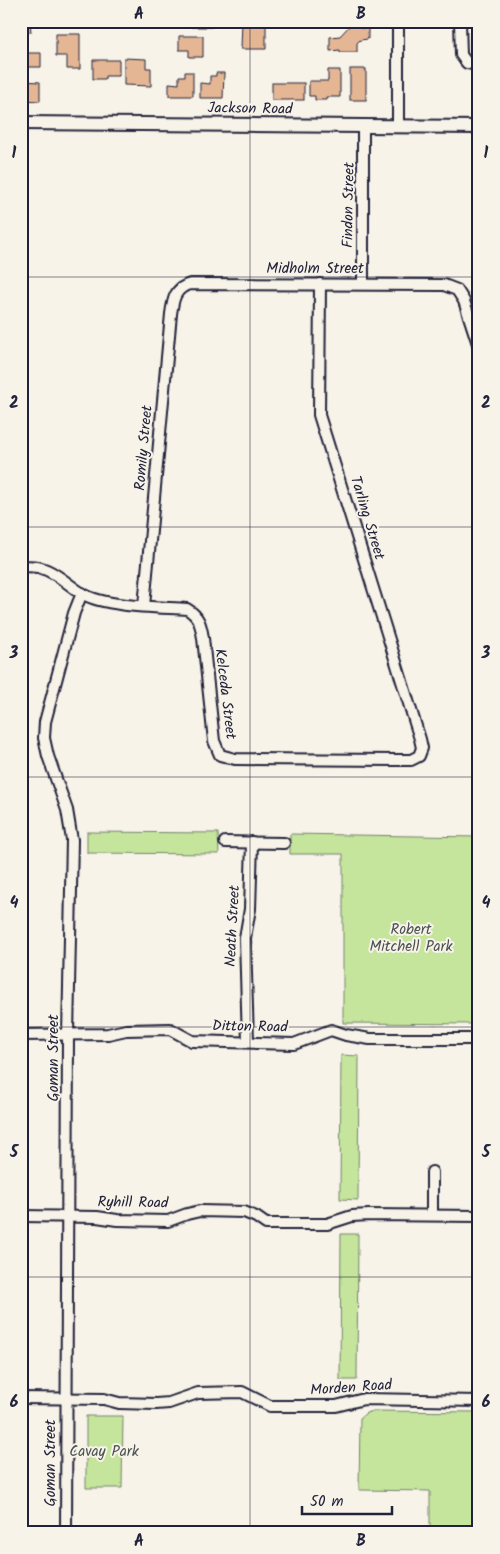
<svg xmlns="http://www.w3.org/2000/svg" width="500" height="1554" font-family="Kalam,sans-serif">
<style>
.green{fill:#c5e49c;stroke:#74836c}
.building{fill:#e4b694;stroke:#22223b}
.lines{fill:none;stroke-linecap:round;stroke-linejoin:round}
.minor-casing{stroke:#22223b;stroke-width:14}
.tertiary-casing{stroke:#22223b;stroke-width:16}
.minor{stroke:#f7f3e8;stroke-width:10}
.tertiary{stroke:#f7f3e8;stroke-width:12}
.grid{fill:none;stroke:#22223b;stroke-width:1;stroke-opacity:0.55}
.labels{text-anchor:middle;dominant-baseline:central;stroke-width:4;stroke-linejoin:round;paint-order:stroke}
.street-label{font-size:15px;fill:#22223b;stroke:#f7f3e8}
.park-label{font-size:15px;fill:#4b5253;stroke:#f7f3e8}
.neatline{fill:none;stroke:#22223b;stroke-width:2}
.grid-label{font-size:16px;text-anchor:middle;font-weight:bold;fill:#22223b}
</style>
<rect width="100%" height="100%" fill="#f7f3e8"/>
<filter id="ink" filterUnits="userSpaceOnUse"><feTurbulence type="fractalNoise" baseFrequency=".02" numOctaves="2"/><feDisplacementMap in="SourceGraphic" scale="10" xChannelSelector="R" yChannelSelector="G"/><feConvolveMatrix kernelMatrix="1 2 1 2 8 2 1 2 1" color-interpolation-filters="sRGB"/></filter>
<g filter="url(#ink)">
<!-- green -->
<g class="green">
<polygon points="87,832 218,833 219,854 87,853"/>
<polygon points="290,834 479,837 479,1024 343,1023 343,854 290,854"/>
<polygon points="341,1055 359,1056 358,1200 340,1199"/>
<polygon points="341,1234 358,1234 357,1380 340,1380"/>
<polygon points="373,1411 479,1412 479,1533 430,1533 430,1491 359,1490 360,1418 366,1413"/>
<polygon points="86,1416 123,1416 122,1488 86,1488"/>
</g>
<!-- building -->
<g class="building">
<polygon points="21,21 30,21 31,32 21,33"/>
<rect x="129" y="21" width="17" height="5"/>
<polygon points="191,21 213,21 212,27 191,27"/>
<polygon points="242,21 266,21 266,49 241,49"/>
<rect x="290" y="21" width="18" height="3"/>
<polygon points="353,22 361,22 360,28 368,28 368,39 360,40 357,43 357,52 340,52 340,50 330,51 330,37 340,36"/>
<polygon points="56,34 80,34 80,69 67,69 67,56 56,56"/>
<polygon points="179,36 203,36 203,57 189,57 189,50 179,50"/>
<polygon points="21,43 23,43 23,53 41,53 41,67 23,67 24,62 21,62"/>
<polygon points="124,58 146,59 146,68 151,68 151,86 124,85"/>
<polygon points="93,60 119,60 119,76 105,76 105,79 93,79"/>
<rect x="350" y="69" width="16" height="31"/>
<polygon points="328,70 340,70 340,97 326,97 326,100 315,100 315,96 309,96 309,81 328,81"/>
<polygon points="185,72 193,72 193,96 169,96 169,83 179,84 179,76 185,76"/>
<polygon points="216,73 224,73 223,98 200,98 200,83 210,84 210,76 216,76"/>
<polygon points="21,81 40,82 40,101 21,100"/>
<rect x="272" y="83" width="32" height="17"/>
</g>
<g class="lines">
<!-- minor casing -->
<g class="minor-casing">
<g id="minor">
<polyline points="398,21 398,127"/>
<polyline points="460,21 461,55 467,63 479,65"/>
<polyline points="363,284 363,127"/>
<path d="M21,567C48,562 63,582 83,594C106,607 159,607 187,609C199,616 201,625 203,638L214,741L220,755L235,759L397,760H411L419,756L422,748L420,739L319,415L320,284"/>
<path d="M144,606L171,314C173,299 175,288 190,284L444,285L457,290L464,301L479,347"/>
<polyline points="225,842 284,843"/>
<polyline points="21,1035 108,1034 126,1030 170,1029 192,1041 294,1044 331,1030 346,1035 370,1039 479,1039"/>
<polyline points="248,1042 245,938 250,909 252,842"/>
<polyline points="432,1215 432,1172"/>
<polyline points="21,1216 97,1217 117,1220 168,1221 187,1214 200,1211 244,1212 256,1217 266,1224 327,1224 352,1216 369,1215 479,1216"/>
<polyline points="21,1398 104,1399 119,1403 156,1404 169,1403 198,1393 242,1392 270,1406 336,1406 364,1399 479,1401"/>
<polyline points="66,1533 68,1035 72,840 67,810 48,756 44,738 45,722 74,613 82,593"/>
</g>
</g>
<!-- tertiary casing -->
<g class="tertiary-casing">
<polyline id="tertiary" points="21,123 479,127"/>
</g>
<!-- minor -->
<use href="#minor" class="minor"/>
<!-- tertiary -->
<use href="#tertiary" class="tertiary"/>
</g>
</g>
<!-- grid -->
<path class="grid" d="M250,21V1533M21,277H479M21,527H479M21,777H479M21,1027H479M21,1277H479"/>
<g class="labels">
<!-- street labels -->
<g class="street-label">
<text transform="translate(250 109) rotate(1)">Jackson Road</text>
<text transform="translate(349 205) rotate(-89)">Findon Street</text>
<text x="315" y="269">Midholm Street</text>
<text transform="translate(144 448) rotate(-85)">Romily Street</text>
<text transform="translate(367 518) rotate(73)">Tarling Street</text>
<text transform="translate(225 694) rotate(83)">Kelceda Street</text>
<text transform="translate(233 926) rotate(-87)">Neath Street</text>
<text transform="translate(250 1027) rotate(1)">Ditton Road</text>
<text transform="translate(54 1058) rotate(-90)">Goman Street</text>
<text transform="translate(133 1203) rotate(1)">Ryhill Road</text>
<text transform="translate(351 1388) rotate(-4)">Morden Road</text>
<text transform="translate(51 1463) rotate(-90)">Goman Street</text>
</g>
<!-- park labels -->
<g class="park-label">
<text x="411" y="930">Robert<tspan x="411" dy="17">Mitchell Park</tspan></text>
<text x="104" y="1452">Cavay Park</text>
</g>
</g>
<!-- margin -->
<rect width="500" height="1554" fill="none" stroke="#f7f3e8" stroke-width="55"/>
<!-- scale -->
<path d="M302 1506v8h90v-8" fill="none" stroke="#22223b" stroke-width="2.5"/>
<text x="310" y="1506" font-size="15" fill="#22223b" stroke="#f7f3e8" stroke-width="4" paint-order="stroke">50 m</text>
<rect x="28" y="28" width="444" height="1498" class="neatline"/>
<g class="grid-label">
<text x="139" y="19">A</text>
<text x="361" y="19">B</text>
<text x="14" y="158">1</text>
<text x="486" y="158">1</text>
<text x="14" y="408">2</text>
<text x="486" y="408">2</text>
<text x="14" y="658">3</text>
<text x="486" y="658">3</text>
<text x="14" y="908">4</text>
<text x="486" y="908">4</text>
<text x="14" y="1157">5</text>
<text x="486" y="1157">5</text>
<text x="14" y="1407">6</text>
<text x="486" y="1407">6</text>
<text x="139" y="1546">A</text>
<text x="361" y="1546">B</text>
</g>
</svg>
